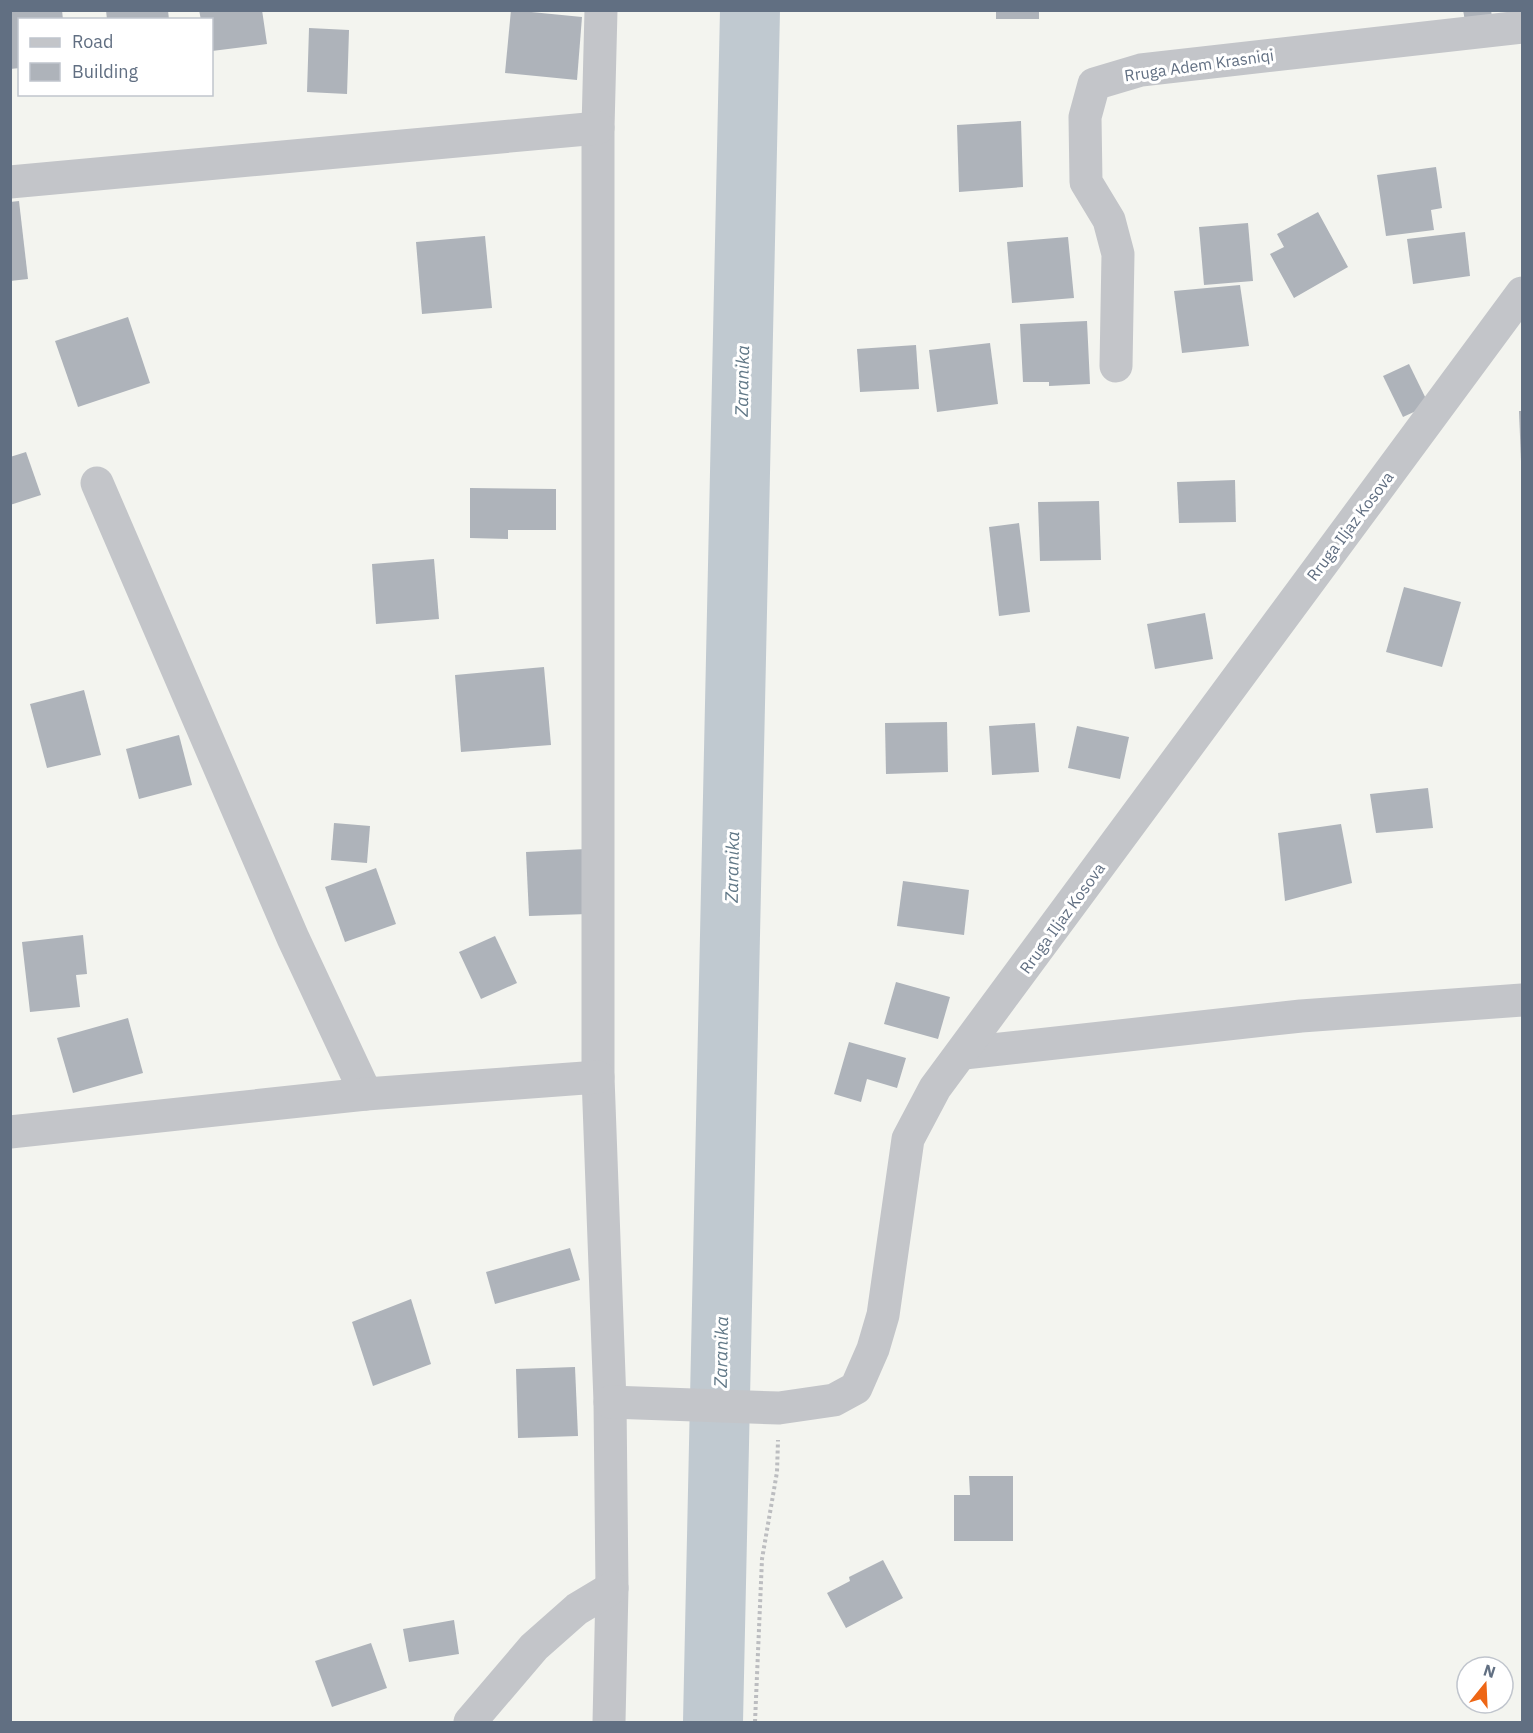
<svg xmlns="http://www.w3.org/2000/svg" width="1533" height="1733" font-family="'IBM Plex Sans',sans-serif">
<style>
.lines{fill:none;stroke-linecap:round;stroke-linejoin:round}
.river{stroke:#c0c9d0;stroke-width:60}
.building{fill:#aeb3ba}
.path{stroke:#bcbdc0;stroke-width:4;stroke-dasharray:3 3;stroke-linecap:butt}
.minor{stroke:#c3c5c9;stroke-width:33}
.labels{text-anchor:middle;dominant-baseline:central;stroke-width:6;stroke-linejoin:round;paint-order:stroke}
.street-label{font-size:16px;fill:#616f82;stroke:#fff}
.water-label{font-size:18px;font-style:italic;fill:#617887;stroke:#fff}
</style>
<rect width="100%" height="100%" fill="#f3f4ef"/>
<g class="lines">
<!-- river -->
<polyline class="river" points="713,1722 750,10"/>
</g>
<!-- building -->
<g class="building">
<polygon points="10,10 62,10 63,20 20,20 20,68 10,69"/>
<polygon points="106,10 168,10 169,20 107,20"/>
<polygon points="199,10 262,10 267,44 212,51 212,20 201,20"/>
<polygon points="511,10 582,17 577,80 505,73"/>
<rect x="996" y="10" width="43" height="9"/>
<polygon points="1463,10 1491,10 1492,17 1465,21"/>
<polygon points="309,28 349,30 347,94 307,92"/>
<polygon points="1021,121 1023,187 959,192 957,125"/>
<polygon points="1436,167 1442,208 1431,210 1434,230 1386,236 1377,175"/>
<polygon points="19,201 28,279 10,281 10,202"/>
<polygon points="1318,212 1348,267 1294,298 1270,254 1284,247 1277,234"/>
<polygon points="1248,223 1253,281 1204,285 1199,227"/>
<polygon points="1465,232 1470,276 1413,284 1407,239"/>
<polygon points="485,236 492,308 422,314 416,242"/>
<polygon points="1068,237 1074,298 1012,303 1007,242"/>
<polygon points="1240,285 1249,346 1182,353 1174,291"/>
<polygon points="128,317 150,383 78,407 55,341"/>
<polygon points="1087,321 1090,384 1049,386 1049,382 1023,382 1020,324"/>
<polygon points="990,343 998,404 937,412 929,350"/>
<polygon points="916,345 919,389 860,392 857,349"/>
<polygon points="1409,364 1429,405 1403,417 1383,376"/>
<polygon points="1519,411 1522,411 1522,461 1521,461"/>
<polygon points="26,452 41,495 10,505 10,457"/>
<polygon points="1235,480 1236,522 1179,523 1177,482"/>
<polygon points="470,488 556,489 556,530 508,530 508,539 470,538"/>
<polygon points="1099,501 1101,560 1040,561 1038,502"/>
<polygon points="1019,523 1030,612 999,616 989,527"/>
<polygon points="434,559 439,619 376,624 372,564"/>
<polygon points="1404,587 1461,602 1442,667 1386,652"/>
<polygon points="1205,613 1213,659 1155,669 1147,624"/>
<polygon points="544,667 551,745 461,752 455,675"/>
<polygon points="84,690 101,755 47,768 30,704"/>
<polygon points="947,722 948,772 886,774 885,723"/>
<polygon points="1035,723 1039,772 992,775 989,726"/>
<polygon points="1077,726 1129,737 1120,779 1068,768"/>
<polygon points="179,735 192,785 139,799 126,749"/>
<polygon points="1428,788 1433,828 1376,833 1370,794"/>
<polygon points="334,823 370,826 367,863 331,860"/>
<polygon points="1341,824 1352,883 1285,901 1278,833"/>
<polygon points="586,849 588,914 529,916 526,852"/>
<polygon points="376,868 396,924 345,942 325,887"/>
<polygon points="903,881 969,890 964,935 897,926"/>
<polygon points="83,935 87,974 76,975 80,1007 30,1012 22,942"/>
<polygon points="495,936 517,983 481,999 459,952"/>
<polygon points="896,982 950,997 938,1039 884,1024"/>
<polygon points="128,1018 143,1073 73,1093 57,1038"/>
<polygon points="849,1042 906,1058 897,1088 867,1079 861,1102 834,1094"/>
<polygon points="570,1248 580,1280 495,1304 486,1272"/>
<polygon points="411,1299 431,1364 373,1386 352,1322"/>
<polygon points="575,1367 578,1436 518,1438 516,1369"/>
<polygon points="969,1476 1013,1476 1013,1541 954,1541 954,1495 970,1495"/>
<polygon points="883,1560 903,1598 846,1628 827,1593 850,1581 849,1577"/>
<polygon points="454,1620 459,1654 409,1662 403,1629"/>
<polygon points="371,1643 387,1688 332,1707 315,1661"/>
</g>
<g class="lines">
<!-- path -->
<polyline class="path" points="755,1722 762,1559 777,1472 778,1440"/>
<!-- minor -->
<g class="minor">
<polyline points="601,10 598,128 598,1077 610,1402 612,1588 609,1722"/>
<polyline points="10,182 598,128"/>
<polyline points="1116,366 1118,254 1109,220 1086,182 1085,117 1094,84 1141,70 1522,27"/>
<polyline points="97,483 293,938 366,1094"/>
<polyline points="964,1053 1301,1016 1522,1000"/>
<polyline points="10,1132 366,1094 598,1077"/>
<polyline points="610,1402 779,1408 834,1400 856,1388 873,1349 883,1315 908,1139 935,1088 1522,293"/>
<polyline points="470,1722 534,1647 577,1609 612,1588"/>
</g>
</g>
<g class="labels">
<!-- street labels -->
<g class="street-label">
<text transform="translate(1199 65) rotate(-8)">Rruga Adem Krasniqi</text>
<text transform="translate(1350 526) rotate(-53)">Rruga Iljaz Kosova</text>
<text transform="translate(1062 918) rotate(-54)">Rruga Iljaz Kosova</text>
</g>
<!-- water labels -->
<g class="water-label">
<text transform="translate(742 381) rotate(-89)">Zaranika</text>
<text transform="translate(732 867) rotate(-89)">Zaranika</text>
<text transform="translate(721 1352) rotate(-89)">Zaranika</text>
</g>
</g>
<!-- border -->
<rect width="1533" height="1733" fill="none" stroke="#616f82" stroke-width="24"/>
<!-- legend -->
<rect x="18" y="18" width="195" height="78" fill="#ffffff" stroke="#c0c5cd" stroke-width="1.5"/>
<rect x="30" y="38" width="30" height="9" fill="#c3c5c9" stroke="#c0c5cd" stroke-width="1.5"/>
<text x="72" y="48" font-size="18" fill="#616f82">Road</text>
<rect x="30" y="63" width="30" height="18" fill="#aeb3ba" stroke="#c0c5cd" stroke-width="1.5"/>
<text x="72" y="78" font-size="18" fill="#616f82">Building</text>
<!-- north arrow -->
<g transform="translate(1485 1685) rotate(18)"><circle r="28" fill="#ffffff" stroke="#c0c5cd" stroke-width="1.5"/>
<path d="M0-4.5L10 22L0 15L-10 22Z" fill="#ee6615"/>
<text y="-9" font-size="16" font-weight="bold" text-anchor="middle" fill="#616f82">N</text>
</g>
</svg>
